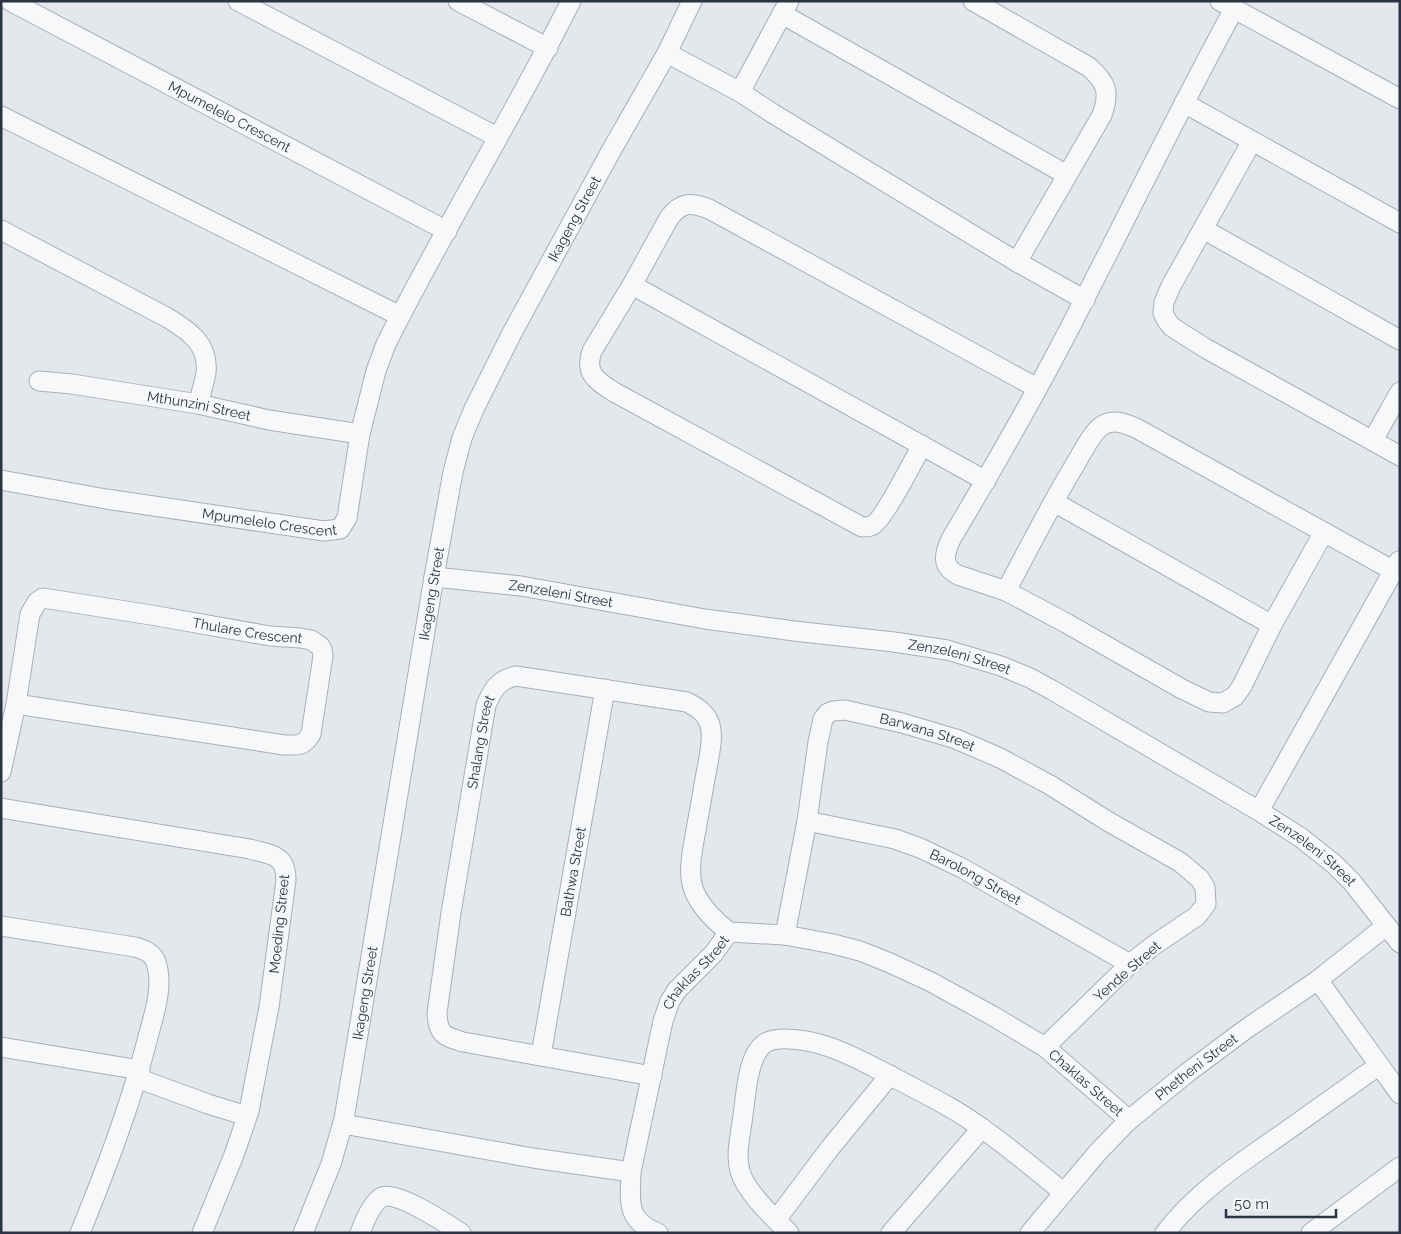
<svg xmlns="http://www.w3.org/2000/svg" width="1401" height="1234" font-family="Raleway,sans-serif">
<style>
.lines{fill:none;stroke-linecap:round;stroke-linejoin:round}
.minor-casing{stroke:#a9aeb7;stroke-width:21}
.minor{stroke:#f7f8fa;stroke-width:19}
.labels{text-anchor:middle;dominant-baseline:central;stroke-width:5;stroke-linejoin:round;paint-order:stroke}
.street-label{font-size:14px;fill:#2b3445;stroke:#f4f6f9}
</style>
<rect width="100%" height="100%" fill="#e4e7ec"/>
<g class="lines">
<!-- minor casing -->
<g class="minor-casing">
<g id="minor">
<path id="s1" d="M10,1L447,231"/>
<polyline points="238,1 497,137"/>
<polyline points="458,1 548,48"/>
<polyline points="789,1 740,92 772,113 1017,262 1085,300"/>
<path d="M973,1L1089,67C1107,83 1110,92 1102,115L1017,262"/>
<polyline points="1220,1 1400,99"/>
<path d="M1234,9C1182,104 1135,201 1085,298C1044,380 998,460 951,539C944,554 941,566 958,575L1006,591L1066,623L1182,689L1209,702L1223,703L1235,696L1242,686L1272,625L1324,532"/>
<polyline points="782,14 1067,175"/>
<polyline points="667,53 740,92"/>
<polyline points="1184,103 1400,223"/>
<polyline points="1,116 400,316"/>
<polyline points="1252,141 1171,286 1164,302 1163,313 1167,321 1172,327 1205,348 1400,456"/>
<polyline points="1203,229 1400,340"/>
<path d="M1,230L168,318C189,331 209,344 206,373C204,383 201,394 198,404"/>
<polyline points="632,285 986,481"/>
<path id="s2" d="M39,381L72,384L198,404L269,420L360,434"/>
<polyline points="1373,440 1400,392"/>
<path d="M922,445C915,458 883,520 873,525C870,527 865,527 862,527L614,392C597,381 584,374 592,351L632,285L669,218C681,202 690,202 709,209L1037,388"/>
<path id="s3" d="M1,480L106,499L324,531L340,529L347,518L360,434L376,371L386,344C444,228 513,117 571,1"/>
<polyline points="1054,502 1272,625"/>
<path id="s4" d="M434,577L521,586L705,619L794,631L894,642L947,650L1001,666L1030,678L1052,690L1259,811L1300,837L1334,864L1352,882L1400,943"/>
<path d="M1006,591C1029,548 1051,504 1076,463C1083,451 1090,436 1100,427C1112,418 1124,423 1136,428L1394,571"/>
<path id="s5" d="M1,772L16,704L30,614L37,602L43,598L151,615L270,636L300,638L311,640L320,646L322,649L323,656L311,734C303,747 298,745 284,745L16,704"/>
<path d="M1,808L250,849C271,855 286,854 286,880L269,1007L249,1111L234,1155L202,1233"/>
<polyline points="1259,811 1399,561"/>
<path id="s6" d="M807,821L895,839L920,848L962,868L1130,964"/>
<path d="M1,926L135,947C144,950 152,952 156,962C164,986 154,1014 148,1037C131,1104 106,1169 80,1233"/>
<path id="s7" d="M729,932L785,935L833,944L860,951L890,963L931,982L993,1016L1045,1047L1129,1120"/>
<path id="s8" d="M785,935L807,821L818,742L823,719L828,713L833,711L845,710L902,723L956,739L1000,758L1050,785L1109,822L1180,862L1200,879L1205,887L1206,904L1197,916L1154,945L1130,964L1045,1047"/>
<polyline points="1318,980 1400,1094"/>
<polyline points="1,1047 140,1070"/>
<path id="s9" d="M541,1055L605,689"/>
<path id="s10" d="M652,1076L463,1042C444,1036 438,1035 437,1013L451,913L486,705C493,689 498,680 516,676L687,702C696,707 705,712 709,722C714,734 710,751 708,763C704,783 701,804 697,824C694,843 687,869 693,888C699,906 715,921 729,932"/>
<polyline points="137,1078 208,1104 247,1116"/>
<polyline points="343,1124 533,1158 631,1172"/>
<polyline points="776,1220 830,1148 890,1075"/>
<path id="s11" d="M303,1233L331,1164L344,1119L434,577L453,472L462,438L474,409L512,333L611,151L667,53L692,1"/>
<path d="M360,1233C364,1222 372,1203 382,1197C396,1190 447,1224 461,1233"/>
<path id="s12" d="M658,1233C626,1221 630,1202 631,1172L663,1021L670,1001L677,990L714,953L729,932"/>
<path d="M789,1233C774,1218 745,1191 740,1171C735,1154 741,1133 743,1115C746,1096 747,1057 764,1044C777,1034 811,1041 826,1046C849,1053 871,1066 891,1076C923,1093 955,1108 983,1129C1011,1149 1037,1171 1063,1192"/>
<polyline points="891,1233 982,1128"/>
<path id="s13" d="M1030,1233L1098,1152L1129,1120L1187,1073L1246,1029L1318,980L1386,926"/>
<path d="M1165,1233C1195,1194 1236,1166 1275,1139C1310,1114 1344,1090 1378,1066"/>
<polyline points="1311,1233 1400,1167"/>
</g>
</g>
<!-- minor -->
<use href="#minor" class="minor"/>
</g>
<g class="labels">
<!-- street labels -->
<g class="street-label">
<text stroke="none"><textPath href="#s1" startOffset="248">Mpumelelo Crescent</textPath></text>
<text stroke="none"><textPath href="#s11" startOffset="1059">Ikageng Street</textPath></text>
<text stroke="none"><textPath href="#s2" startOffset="162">Mthunzini Street</textPath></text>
<text stroke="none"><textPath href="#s3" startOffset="272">Mpumelelo Crescent</textPath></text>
<text stroke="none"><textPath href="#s11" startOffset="654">Ikageng Street</textPath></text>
<text stroke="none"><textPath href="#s4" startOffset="128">Zenzeleni Street</textPath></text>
<text stroke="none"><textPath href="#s5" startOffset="389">Thulare Crescent</textPath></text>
<text stroke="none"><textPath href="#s4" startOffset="532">Zenzeleni Street</textPath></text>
<text stroke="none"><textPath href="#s8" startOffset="330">Barwana Street</textPath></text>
<text stroke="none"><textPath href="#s10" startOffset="510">Shalang Street</textPath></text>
<text stroke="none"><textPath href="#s4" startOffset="938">Zenzeleni Street</textPath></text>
<text stroke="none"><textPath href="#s9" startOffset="186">Bathwa Street</textPath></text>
<text stroke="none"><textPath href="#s6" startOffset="179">Barolong Street</textPath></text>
<text transform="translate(279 924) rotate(-84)">Moeding Street</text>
<text transform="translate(1127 971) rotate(-41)">Yende Street</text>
<text stroke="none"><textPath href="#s12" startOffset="288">Chaklas Street</textPath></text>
<text stroke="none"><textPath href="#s11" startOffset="249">Ikageng Street</textPath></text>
<text stroke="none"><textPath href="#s13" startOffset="236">Phetheni Street</textPath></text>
<text stroke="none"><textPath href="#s7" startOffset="396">Chaklas Street</textPath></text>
</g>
</g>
<!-- border -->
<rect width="1401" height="1234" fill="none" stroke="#2b3445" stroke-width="5"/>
<!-- scale -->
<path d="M1226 1209v8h110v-8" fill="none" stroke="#2b3445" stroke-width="2.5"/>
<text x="1234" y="1209" font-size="15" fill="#2b3445" stroke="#f4f6f9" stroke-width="4" paint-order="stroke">50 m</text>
</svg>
